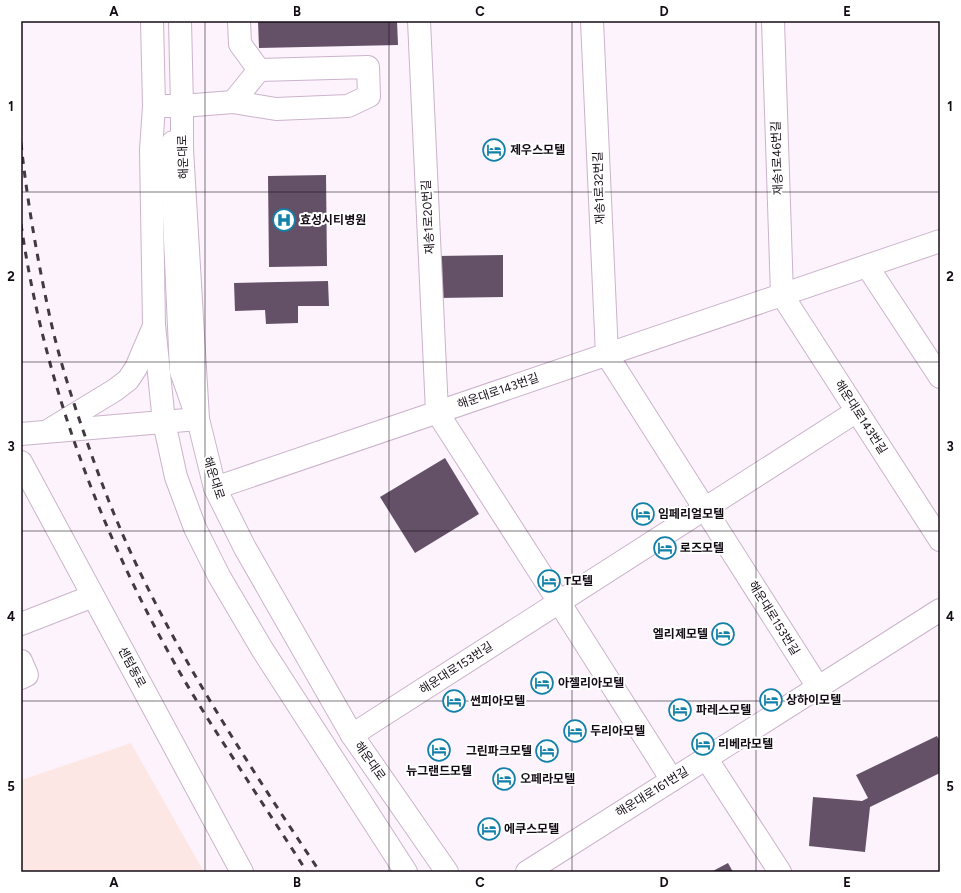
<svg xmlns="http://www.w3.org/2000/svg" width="961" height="893" font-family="Figtree,'Noto Sans KR',sans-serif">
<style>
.commercial{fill:#fde7e5}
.building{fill:#645168}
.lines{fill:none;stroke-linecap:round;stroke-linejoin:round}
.minor-casing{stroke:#cbb3cb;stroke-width:24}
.major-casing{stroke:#cbb3cb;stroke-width:24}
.minor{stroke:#fff;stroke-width:22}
.major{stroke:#fff;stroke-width:22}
.rail{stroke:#423942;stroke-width:3;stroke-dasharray:7 7;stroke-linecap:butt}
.grid{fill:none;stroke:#140c15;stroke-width:1;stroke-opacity:0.55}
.labels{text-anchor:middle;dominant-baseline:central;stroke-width:4;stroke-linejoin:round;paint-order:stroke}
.poi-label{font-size:12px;font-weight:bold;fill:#140c15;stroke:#fff;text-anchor:start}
.street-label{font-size:12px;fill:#140c15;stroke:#fff}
.neatline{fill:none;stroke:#140c15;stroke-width:1.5}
.grid-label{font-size:13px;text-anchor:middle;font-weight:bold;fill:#140c15}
</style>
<rect width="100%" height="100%" fill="#fdf3fd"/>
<!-- commercial -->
<polygon class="commercial" points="131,743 204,872 21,872 21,780"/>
<!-- building -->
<g class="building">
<polygon points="258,21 397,21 398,45 259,48"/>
<polygon points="326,175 327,266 269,267 268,176"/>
<polygon points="503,255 503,297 438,298 437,256"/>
<polygon points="328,281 329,306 298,306 298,323 266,324 265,310 235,311 234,283"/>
<polygon points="445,458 479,514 415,553 380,497"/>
<polygon points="937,736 940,742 940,773 870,807 865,852 809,846 813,797 862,801 868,798 856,775"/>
<polygon points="728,863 733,872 711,872"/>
</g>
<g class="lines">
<!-- minor casing -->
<g class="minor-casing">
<g id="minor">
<polyline points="239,21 240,44 259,70"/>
<polyline points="419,21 437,412 559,602 672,780"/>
<polyline points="592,21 607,355 818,687"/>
<polyline points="773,21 782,295 940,540"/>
<polyline points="154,106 182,106 233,102 276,109 348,106 369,96 368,67 259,70 233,102"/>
<polyline points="173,142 171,150 181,371 195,411"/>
<polyline points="867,266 940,377"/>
<polyline points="21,462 242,872"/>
<polyline points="215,488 940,241"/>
<polyline points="21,624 93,596"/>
<polyline points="21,661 27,675 21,678"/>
<polyline points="352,735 857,411"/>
<polyline points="706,758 780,872"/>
</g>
</g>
<!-- major casing -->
<g class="major-casing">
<g id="major">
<polyline points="152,21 154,106 151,150 154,325 164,422 176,477 195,528 219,576 262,649 406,872"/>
<polyline points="180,21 182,106 182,149 198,419 215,488 245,548 352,735 447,872"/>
<polyline points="51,429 115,390 128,380 136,368 154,326"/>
<polyline points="21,434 198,419"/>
<polyline points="527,872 940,610"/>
</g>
</g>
<!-- minor -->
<use href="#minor" class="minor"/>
<!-- major -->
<use href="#major" class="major"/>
<!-- rail -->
<g class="rail">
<path d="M21,143C27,200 37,257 49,313C58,355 71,396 85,436C100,480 117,524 137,566C188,673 254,773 320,872"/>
<path d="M21,224C44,384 102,538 183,678C200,707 218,735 237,764C260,800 284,836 307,872"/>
</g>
</g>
<!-- grid -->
<path class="grid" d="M205,21V872M389,21V872M572,21V872M756,21V872M21,192H940M21,362H940M21,531H940M21,701H940"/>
<!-- icons -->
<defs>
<g id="hotel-ring" transform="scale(1.15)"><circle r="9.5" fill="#fff" stroke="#1280a8" stroke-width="1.5"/><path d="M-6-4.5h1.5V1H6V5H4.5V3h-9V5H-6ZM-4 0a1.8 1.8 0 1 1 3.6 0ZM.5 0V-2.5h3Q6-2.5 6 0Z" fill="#1280a8"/></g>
<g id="hospital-ring" transform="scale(1.15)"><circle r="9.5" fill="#fff" stroke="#1280a8" stroke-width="1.5"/><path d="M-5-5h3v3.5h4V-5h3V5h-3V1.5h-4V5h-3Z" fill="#1280a8"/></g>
</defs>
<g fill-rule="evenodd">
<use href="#hotel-ring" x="494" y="150"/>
<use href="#hospital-ring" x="284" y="220"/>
<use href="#hotel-ring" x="643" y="514"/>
<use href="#hotel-ring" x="665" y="548"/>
<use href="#hotel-ring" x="549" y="581"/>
<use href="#hotel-ring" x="723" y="634"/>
<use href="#hotel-ring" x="542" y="683"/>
<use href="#hotel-ring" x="771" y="700"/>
<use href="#hotel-ring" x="454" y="701"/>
<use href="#hotel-ring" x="680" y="710"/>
<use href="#hotel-ring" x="575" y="731"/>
<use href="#hotel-ring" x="703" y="744"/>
<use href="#hotel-ring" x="439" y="750"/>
<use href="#hotel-ring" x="547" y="751"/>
<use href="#hotel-ring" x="504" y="779"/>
<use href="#hotel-ring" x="489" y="829"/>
</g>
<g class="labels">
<!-- poi labels -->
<g class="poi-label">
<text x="510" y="150">제우스모텔</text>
<text x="300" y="220">효성시티병원</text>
<text x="658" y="514">임페리얼모텔</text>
<text x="680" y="548">로즈모텔</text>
<text x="564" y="581">T모텔</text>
<text x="708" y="634" text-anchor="end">엘리제모텔</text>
<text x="558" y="683">아젤리아모텔</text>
<text x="786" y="700">상하이모텔</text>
<text x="470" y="701">썬피아모텔</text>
<text x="696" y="710">파레스모텔</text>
<text x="590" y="731">두리아모텔</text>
<text x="718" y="744">리베라모텔</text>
<text x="532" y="751" text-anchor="end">그린파크모텔</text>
<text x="439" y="771" text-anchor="middle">뉴그랜드모텔</text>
<text x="520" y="779">오페라모텔</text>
<text x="504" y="829">에쿠스모텔</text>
</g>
<!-- street labels -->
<g class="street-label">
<text transform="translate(183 157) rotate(-92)">해운대로</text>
<text transform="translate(777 158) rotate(-92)">재송1로46번길</text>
<text transform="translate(599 188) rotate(-92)">재송1로32번길</text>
<text transform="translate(428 217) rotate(-93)">재송1로20번길</text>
<text transform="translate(498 391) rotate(-19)">해운대로143번길</text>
<text transform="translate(861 417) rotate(57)">해운대로143번길</text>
<text transform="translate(214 478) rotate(72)">해운대로</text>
<text transform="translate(774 618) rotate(58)">해운대로153번길</text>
<text transform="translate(132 667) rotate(62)">센텀동로</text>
<text transform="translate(456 668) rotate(-33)">해운대로153번길</text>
<text transform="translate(370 761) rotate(55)">해운대로</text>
<text transform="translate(652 792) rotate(-32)">해운대로161번길</text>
</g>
</g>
<!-- border -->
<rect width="961" height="893" fill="none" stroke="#ffffff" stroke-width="44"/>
<rect x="22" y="22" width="917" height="849" class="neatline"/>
<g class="grid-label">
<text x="114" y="16">A</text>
<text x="297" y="16">B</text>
<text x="480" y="16">C</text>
<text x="664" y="16">D</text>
<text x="847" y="16">E</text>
<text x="11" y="111">1</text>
<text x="950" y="111">1</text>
<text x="11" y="281">2</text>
<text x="950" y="281">2</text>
<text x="11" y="451">3</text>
<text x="950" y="451">3</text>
<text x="11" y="621">4</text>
<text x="950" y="621">4</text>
<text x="11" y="791">5</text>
<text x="950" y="791">5</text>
<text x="114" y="887">A</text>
<text x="297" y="887">B</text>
<text x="480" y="887">C</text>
<text x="664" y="887">D</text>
<text x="847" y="887">E</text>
</g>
</svg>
